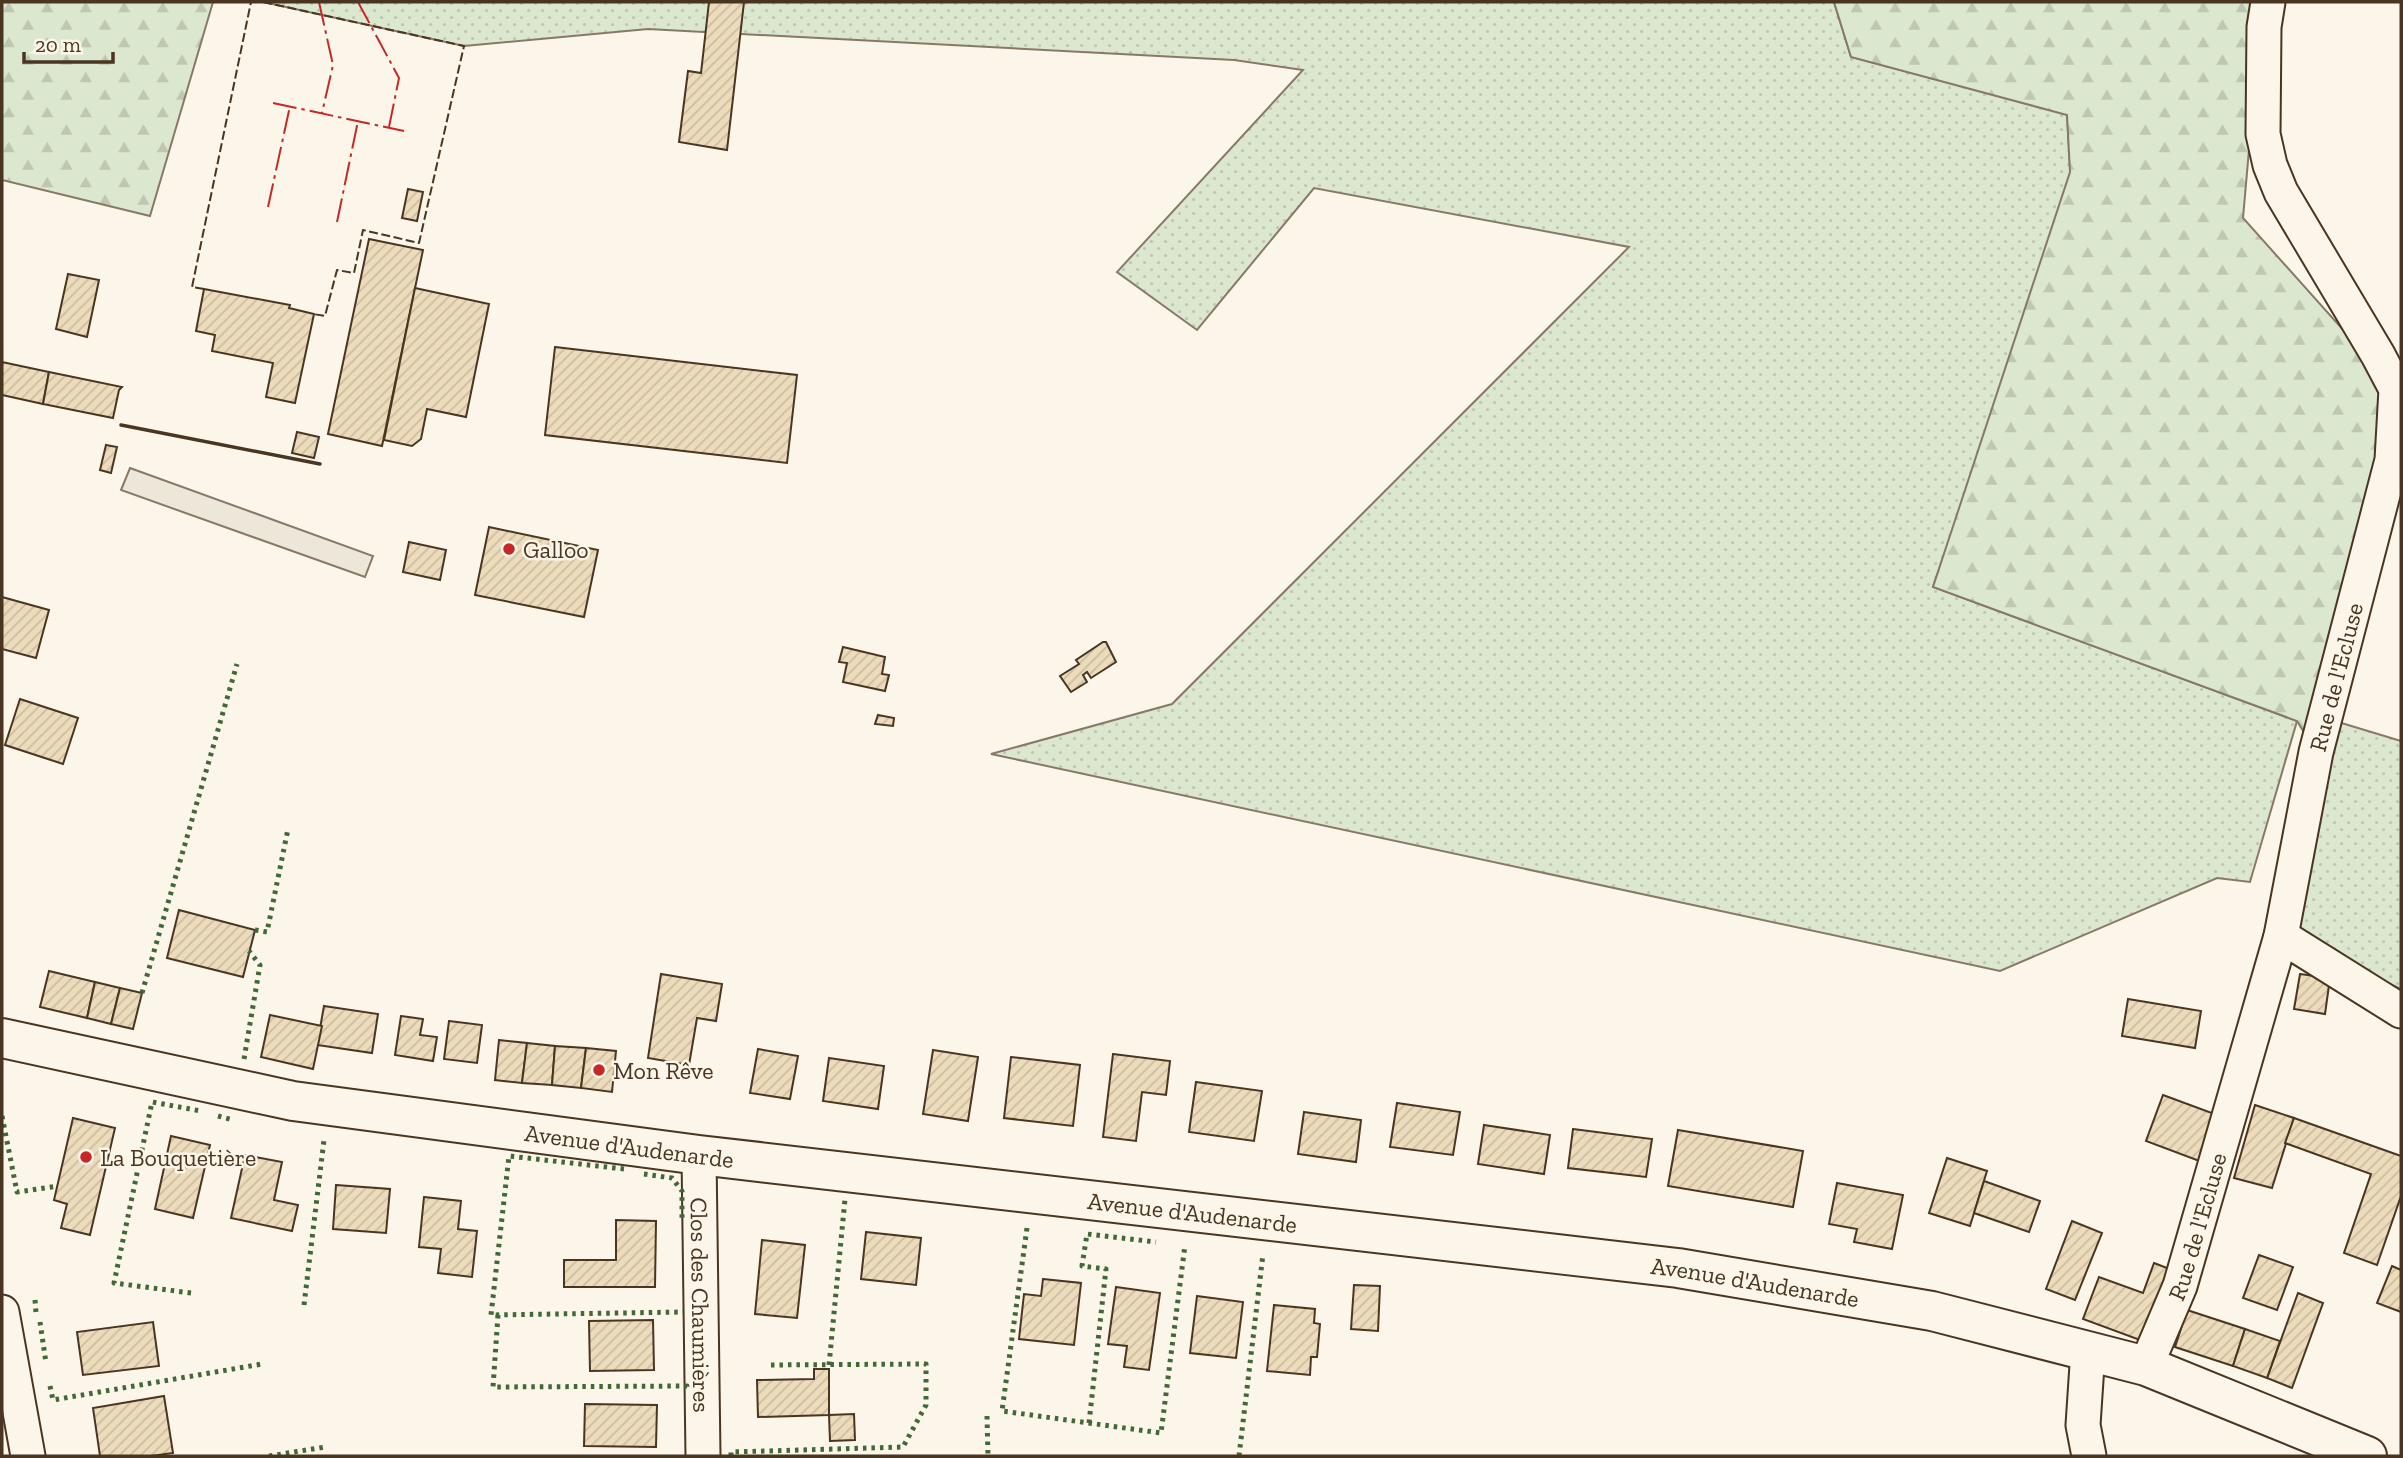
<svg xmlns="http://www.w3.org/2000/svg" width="2403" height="1458" font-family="'Zilla Slab',serif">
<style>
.grass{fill:url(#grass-dots);stroke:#887966;stroke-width:2}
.forest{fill:url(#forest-firs);stroke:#887966;stroke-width:2}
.parking{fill:#ede7d9;stroke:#887966;stroke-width:2}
.building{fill:url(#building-hatch);stroke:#4a3520;stroke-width:2}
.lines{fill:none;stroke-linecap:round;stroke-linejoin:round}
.minor-casing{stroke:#4a3520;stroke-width:37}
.major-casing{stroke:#4a3520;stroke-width:42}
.minor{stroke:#fbf6e9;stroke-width:33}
.major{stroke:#fbf6e9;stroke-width:38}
.hedge{stroke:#436837;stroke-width:5;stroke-dasharray:3.5 5;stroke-linecap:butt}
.fence{stroke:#4a3520;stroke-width:2;stroke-dasharray:9 3.5;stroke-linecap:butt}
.wall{stroke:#4a3520;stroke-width:3.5}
.power{stroke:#c62828;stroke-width:2;stroke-dasharray:24 5 3.5 5;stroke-linecap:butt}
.poi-dot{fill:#c62828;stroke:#fbf6e9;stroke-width:2.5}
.labels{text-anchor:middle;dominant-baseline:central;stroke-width:5;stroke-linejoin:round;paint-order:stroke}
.poi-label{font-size:24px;fill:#4a3520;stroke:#fbf6e9;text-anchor:start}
.street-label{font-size:24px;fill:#4a3520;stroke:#fbf6e9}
</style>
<defs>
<pattern id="grass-dots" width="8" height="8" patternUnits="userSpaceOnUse" patternTransform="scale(1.75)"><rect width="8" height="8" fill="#dce7d0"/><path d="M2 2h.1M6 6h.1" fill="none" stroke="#bec7b2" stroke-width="1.8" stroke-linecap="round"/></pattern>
<pattern id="forest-firs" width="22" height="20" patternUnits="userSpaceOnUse" patternTransform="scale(1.75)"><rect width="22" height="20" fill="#dce7d0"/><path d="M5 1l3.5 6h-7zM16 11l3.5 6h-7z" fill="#bec7b2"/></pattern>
<pattern id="building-hatch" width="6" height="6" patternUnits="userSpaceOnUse" patternTransform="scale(1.75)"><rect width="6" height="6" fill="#ecdcbc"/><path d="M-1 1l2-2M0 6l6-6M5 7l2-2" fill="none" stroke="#ccbda1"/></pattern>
</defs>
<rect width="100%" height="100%" fill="#fbf6e9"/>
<!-- grass -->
<g class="grass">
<polygon points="263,2 1834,2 1851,57 2067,114 2071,186 1933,587 2297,721 2250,882 2217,878 2000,971 991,754 1172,704 1629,247 1314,188 1197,330 1117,272 1303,70 1234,60 648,29 464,46"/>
<polygon points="2325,718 2401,741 2401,989 2281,936"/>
</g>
<!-- forest -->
<g class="forest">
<polygon points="2,2 213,2 150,216 2,180"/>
<polygon points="1834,2 2262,2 2243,218 2396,389 2316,752 2297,721 1933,587 2070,172 2067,115 1851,57"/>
</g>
<!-- parking -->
<polygon class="parking" points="130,468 373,556 365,577 121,490"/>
<!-- building -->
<g class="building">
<polygon points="709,2 744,2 727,150 679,142 688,71 701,73"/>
<polygon points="408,189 423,192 417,221 402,218"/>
<polygon points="369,239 423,250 382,446 328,434"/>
<polygon points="68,274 99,280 87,337 56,329"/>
<polygon points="415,288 489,304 466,417 427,409 421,439 412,446 384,440"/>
<polygon points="204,289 290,305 289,308 314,314 295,403 266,397 273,363 212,351 215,335 196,331"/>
<polygon points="555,347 797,375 787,463 545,435"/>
<polygon points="2,362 49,372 43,404 2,395"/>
<polygon points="49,372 122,387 119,390 113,418 43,404"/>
<polygon points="297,432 319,437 314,458 292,453"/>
<polygon points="106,445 117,447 111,473 100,470"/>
<polygon points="489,527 598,550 584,617 475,595"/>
<polygon points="409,542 446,550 440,580 403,572"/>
<polygon points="2,597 49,610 36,658 2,649"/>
<polygon points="1103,642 1106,642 1116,662 1091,678 1087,672 1083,675 1087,682 1071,692 1060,676 1079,664 1076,660"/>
<polygon points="843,647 885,657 882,674 889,675 885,691 843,682 847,663 839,662"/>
<polygon points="20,699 78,718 63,764 5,745"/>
<polygon points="878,715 894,718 893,726 875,724"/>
<polygon points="179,910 255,930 243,977 167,958"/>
<polygon points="49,971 95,982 87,1018 40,1007"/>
<polygon points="661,974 722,984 716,1021 697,1018 689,1065 648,1058"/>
<polygon points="2300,974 2330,978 2325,1014 2294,1009"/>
<polygon points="95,982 120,988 111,1024 87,1018"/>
<polygon points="120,988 142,993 133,1029 111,1024"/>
<polygon points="2128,999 2201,1011 2195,1048 2122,1036"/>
<polygon points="324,1006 378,1014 372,1053 317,1045"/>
<polygon points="270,1015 322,1026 313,1069 261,1057"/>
<polygon points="401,1016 423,1019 420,1035 437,1037 433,1061 395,1055"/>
<polygon points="449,1021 482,1025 477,1063 444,1059"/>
<polygon points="499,1040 527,1043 522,1083 495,1080"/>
<polygon points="527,1043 555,1046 552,1085 522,1083"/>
<polygon points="555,1046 586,1048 581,1088 552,1085"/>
<polygon points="586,1048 616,1051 612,1092 581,1088"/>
<polygon points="758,1049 798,1056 790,1099 750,1093"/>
<polygon points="933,1050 978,1057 968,1121 923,1114"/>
<polygon points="1113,1054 1170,1061 1166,1095 1142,1092 1136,1141 1103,1137"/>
<polygon points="1011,1057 1080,1065 1073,1126 1004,1118"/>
<polygon points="829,1058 884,1066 878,1109 823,1101"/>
<polygon points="1196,1082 1262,1091 1254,1141 1189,1132"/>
<polygon points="2163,1095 2220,1116 2202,1162 2146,1141"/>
<polygon points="1397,1103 1460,1112 1453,1155 1390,1147"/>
<polygon points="2255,1105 2294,1118 2272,1188 2234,1178"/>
<polygon points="1304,1112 1361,1120 1356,1162 1298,1154"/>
<polygon points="73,1118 115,1128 90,1235 61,1228 67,1204 54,1200"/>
<polygon points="2294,1118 2401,1156 2401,1196 2377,1265 2344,1253 2371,1174 2285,1143"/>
<polygon points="1484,1125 1550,1135 1544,1174 1478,1164"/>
<polygon points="1573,1129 1652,1139 1646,1177 1568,1168"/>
<polygon points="1678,1130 1803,1151 1793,1207 1668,1186"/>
<polygon points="171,1136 210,1145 193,1218 155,1209"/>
<polygon points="245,1155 282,1162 274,1200 298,1205 292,1231 231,1218"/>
<polygon points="1947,1158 1987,1171 1970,1226 1929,1213"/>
<polygon points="1984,1181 2040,1201 2029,1232 1974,1213"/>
<polygon points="1837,1183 1903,1195 1892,1249 1854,1242 1857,1229 1829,1224"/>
<polygon points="336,1185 390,1189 386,1233 333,1229"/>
<polygon points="424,1197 461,1201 458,1229 477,1231 472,1277 438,1273 441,1249 419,1247"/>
<polygon points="616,1220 656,1221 655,1287 564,1287 564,1260 616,1260"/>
<polygon points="2072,1221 2102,1233 2075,1300 2046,1289"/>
<polygon points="866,1232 921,1238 916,1285 861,1279"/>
<polygon points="762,1240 805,1245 797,1318 755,1314"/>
<polygon points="2259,1255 2293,1267 2277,1310 2243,1298"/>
<polygon points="2154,1263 2175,1271 2148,1343 2083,1319 2099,1277 2143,1293"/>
<polygon points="2392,1266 2401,1270 2401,1312 2377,1303"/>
<polygon points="1043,1279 1081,1283 1074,1345 1019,1339 1024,1294 1041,1296"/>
<polygon points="1354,1285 1380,1286 1378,1331 1351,1329"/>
<polygon points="1116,1287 1160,1293 1149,1370 1124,1367 1127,1346 1108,1344"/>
<polygon points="2298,1293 2323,1303 2292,1388 2267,1378"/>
<polygon points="1197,1296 1243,1302 1236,1358 1190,1353"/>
<polygon points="1274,1305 1315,1309 1314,1323 1320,1324 1317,1357 1311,1357 1310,1375 1267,1371"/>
<polygon points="2187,1310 2245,1329 2233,1366 2175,1347"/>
<polygon points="653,1320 654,1370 590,1371 589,1321"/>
<polygon points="153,1322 159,1366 83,1375 77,1332"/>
<polygon points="2245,1329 2280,1341 2267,1378 2233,1366"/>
<polygon points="814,1369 829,1369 829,1415 758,1417 757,1380 814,1379"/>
<polygon points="164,1396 173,1453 151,1456 100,1456 93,1408"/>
<polygon points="585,1404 657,1405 656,1447 584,1446"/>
<polygon points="854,1414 855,1440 830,1441 829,1415"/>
</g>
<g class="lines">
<!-- minor casing -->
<g class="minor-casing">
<g id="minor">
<polyline points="2281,936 2401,1011"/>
<path id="s1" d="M699,1155L703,1456"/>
<polyline points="2,1312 28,1456"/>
<polyline points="2088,1350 2083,1425 2089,1456"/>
<path id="s2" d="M2146,1366L2180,1286L2281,936L2316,752L2392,460L2396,389L2378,355L2281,192L2270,165L2263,134L2264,27L2268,2"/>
</g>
</g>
<!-- major casing -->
<g class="major-casing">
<g id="major">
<path id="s3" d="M2,1038L293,1101L699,1155L1678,1268L1932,1311L2146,1366L2367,1456"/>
</g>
</g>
<!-- minor -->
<use href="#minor" class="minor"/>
<!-- major -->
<use href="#major" class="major"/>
<!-- hedge -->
<g class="hedge">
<polyline points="255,930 267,932 288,829"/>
<polyline points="142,993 237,664"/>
<polyline points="244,1059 260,965 249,951"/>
<polyline points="2,1116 17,1192 58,1186"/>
<polyline points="218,1116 233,1120"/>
<polyline points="624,1169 509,1156 491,1315 683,1312"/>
<polyline points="644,1174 672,1178 682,1191 682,1218"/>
<polyline points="1027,1228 1002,1411 1161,1433 1185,1245"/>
<polyline points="191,1293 114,1283 152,1102 201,1111"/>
<polyline points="35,1300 36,1313"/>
<polyline points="304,1305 324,1140"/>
<polyline points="498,1315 493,1387 687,1386 687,1391"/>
<polyline points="40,1322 46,1363"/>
<polyline points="829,1365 845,1199"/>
<polyline points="50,1386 53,1400 262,1364"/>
<polyline points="987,1416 988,1456"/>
<polyline points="1089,1423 1106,1269 1082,1266 1087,1234 1156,1242"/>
<polyline points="269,1456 325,1447"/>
<polyline points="731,1456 731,1452 903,1447 926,1405 926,1364 766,1365"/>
<polyline points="1239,1456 1263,1254"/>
</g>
<!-- fence -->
<g class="fence">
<polyline points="263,2 464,46 419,243 363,230 354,273 337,270 325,316 313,314"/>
<polyline points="204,289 192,287 251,2"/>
</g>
<!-- wall -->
<polyline class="wall" points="121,425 320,464"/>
<!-- power -->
<g class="power">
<polyline points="319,2 333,65 322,113"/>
<polyline points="358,2 399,78 389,127"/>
<polyline points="273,103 404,131"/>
<polyline points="268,207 290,106"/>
<polyline points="337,222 358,121"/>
</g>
</g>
<!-- markers -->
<g class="poi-dot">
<circle cx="509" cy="549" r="7"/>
<circle cx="599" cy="1070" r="7"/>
<circle cx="86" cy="1157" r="7"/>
</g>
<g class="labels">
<!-- poi labels -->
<g class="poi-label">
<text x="523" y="549">Galloo</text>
<text x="613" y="1070">Mon Rêve</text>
<text x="100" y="1157">La Bouquetière</text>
</g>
<!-- street labels -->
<g class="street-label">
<text stroke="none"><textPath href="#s2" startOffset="716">Rue de l'Ecluse</textPath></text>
<text stroke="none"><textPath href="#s3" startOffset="637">Avenue d'Audenarde</textPath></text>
<text stroke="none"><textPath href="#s3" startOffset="1204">Avenue d'Audenarde</textPath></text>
<text stroke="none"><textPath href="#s2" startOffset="149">Rue de l'Ecluse</textPath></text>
<text stroke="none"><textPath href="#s3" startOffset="1771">Avenue d'Audenarde</textPath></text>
<text stroke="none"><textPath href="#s1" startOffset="150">Clos des Chaumières</textPath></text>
</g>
</g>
<!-- border -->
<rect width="2403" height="1458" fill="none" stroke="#4a3520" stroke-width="7"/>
<!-- scale -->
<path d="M24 52v10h89v-10" fill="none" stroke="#4a3520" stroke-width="3.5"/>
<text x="35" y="52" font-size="21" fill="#4a3520" stroke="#fbf6e9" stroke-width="5" paint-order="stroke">20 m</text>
</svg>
